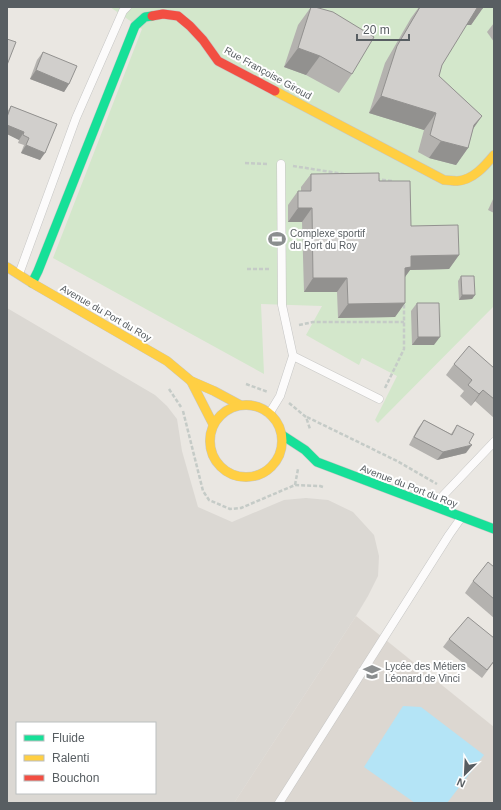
<svg xmlns="http://www.w3.org/2000/svg" width="501" height="810" font-family="Arial,sans-serif">
<style>
.industrial{fill:#dbd8d3;fill-rule:evenodd}
.education{fill:#dcd7d1}
.green{fill:#d3e7cb}
.water{fill:#b4e4f6}
.lines{fill:none;stroke-linecap:round;stroke-linejoin:round}
.lane-casing{stroke:#c6c6c5;stroke-width:9}
.fast-casing{stroke:#c6c6c5;stroke-width:10}
.slow-casing{stroke:#c6c6c5;stroke-width:10}
.jam-casing{stroke:#c6c6c5;stroke-width:10}
.path{stroke:#c5cbc7;stroke-width:2.5;stroke-dasharray:4 2;stroke-linecap:butt}
.lane{stroke:#fcfbfb;stroke-width:8}
.fast{stroke:#16e098;stroke-width:9}
.slow{stroke:#ffcf43;stroke-width:9}
.jam{stroke:#f24e42;stroke-width:9}
.wall{fill:#b4b2af}
.shaded-wall{fill:#92918f}
.building{fill:#d1cfcc;stroke:#92918f}
.labels{text-anchor:middle;dominant-baseline:central;stroke-width:4;stroke-linejoin:round;paint-order:stroke}
.street-label{font-size:10px;fill:#585e62;stroke:#fff}
.poi-label{font-size:10px;fill:#585e62;stroke:#fff;text-anchor:start}
</style>
<rect width="100%" height="100%" fill="#eae7e2"/>
<!-- industrial -->
<path class="industrial" d="M7,308L155,395L167,406L177,419L182,451L198,507L232,522L284,500L306,498L328,500L353,512L374,535L379,556L378,576L368,596L356,616L234,803H7ZM17,723H155V793H17Z"/>
<!-- education -->
<polygon class="education" points="356,616 494,727 494,803 234,803"/>
<!-- green -->
<polygon class="green" points="110,7 494,7 494,306 378,423 375,420 397,376 362,358 359,365 306,335 322,306 261,304 264,374 53,258 142,29"/>
<!-- water -->
<polygon class="water" points="403,706 421,707 484,755 447,803 415,803 364,767"/>
<g class="lines">
<!-- lane casing -->
<g class="lane-casing">
<g id="lane">
<polyline points="281,164 282,305 293,356"/>
<polyline points="19,274 76,118 123,11 127,7"/>
<polyline points="269,414 280,396 293,356 379,399"/>
<polyline points="435,504 494,442"/>
<polyline points="279,803 449,535 461,518"/>
</g>
</g>
<!-- fast casing -->
<g class="fast-casing">
<g id="fast">
<polyline points="32,283 38,271 135,26 145,17 152,16"/>
<polyline points="282,435 305,450 317,462 494,529"/>
</g>
</g>
<!-- slow casing -->
<g class="slow-casing">
<g id="slow">
<path d="M275,91L444,180C448,180 453,181 457,181C473,180 485,166 494,155"/>
<polyline points="7,267 32,283 167,361 191,381 214,391 240,405"/>
<polyline points="191,381 213,424"/>
<circle cx="246" cy="441" r="36"/>
</g>
</g>
<!-- jam casing -->
<g class="jam-casing">
<polyline id="jam" points="152,16 163,14 178,16 190,26 203,40 218,61 275,91"/>
</g>
<!-- path -->
<g class="path">
<polyline points="245,163 268,164"/>
<polyline points="293,166 344,174"/>
<polyline points="376,179 393,181"/>
<polyline points="247,269 269,269"/>
<polyline points="299,325 313,322 404,322"/>
<polyline points="246,384 268,392"/>
<polyline points="385,388 404,349 404,302"/>
<polyline points="169,389 181,407"/>
<polyline points="289,403 306,417 310,429"/>
<polyline points="183,411 203,491 209,500 230,509 241,508 295,485 320,486 323,487"/>
<polyline points="307,417 397,461 437,484"/>
<polyline points="295,485 298,469"/>
</g>
<!-- lane -->
<use href="#lane" class="lane"/>
<!-- fast -->
<use href="#fast" class="fast"/>
<!-- slow -->
<use href="#slow" class="slow"/>
<!-- jam -->
<use href="#jam" class="jam"/>
</g>
<!-- wall -->
<g class="wall">
<polygon points="311,7 315,7 352,74 339,93 306,75 284,67 298,25"/>
<polygon points="419,7 483,7 471,25 466,25 442,65 439,76 482,116 473,129 468,148 456,165 429,158 418,152 424,130 369,113 385,63 411,18"/>
<polygon points="494,23 494,42 487,32"/>
<polygon points="43,52 69,84 64,92 30,79 37,60"/>
<polygon points="11,106 57,124 40,160 21,153 24,145 18,143 19,140 7,134 7,112"/>
<polygon points="311,174 379,181 411,226 459,255 449,269 410,270 405,277 405,303 395,317 338,318 337,292 304,292 302,222 288,222 288,205 298,191 301,191 301,187"/>
<polygon points="494,197 494,213 488,210"/>
<polygon points="461,276 475,295 472,299 459,300 458,281"/>
<polygon points="417,303 434,345 412,345 411,311"/>
<polygon points="454,364 494,368 494,418 475,401 471,406 460,396 464,391 446,375"/>
<polygon points="424,420 451,434 457,425 466,453 437,460 409,445 418,428"/>
<polygon points="494,567 494,618 465,593 473,581"/>
<polygon points="494,638 494,662 482,678 443,647 449,639"/>
</g>
<!-- shaded-wall -->
<g class="shaded-wall">
<polygon points="477,8 483,8 471,25 465,25"/>
<polygon points="298,48 320,56 306,75 284,67"/>
<polygon points="36,70 69,84 64,92 30,79"/>
<polygon points="381,96 436,113 424,130 369,113"/>
<polygon points="482,116 470,133 474,125"/>
<polygon points="7,125 24,132 19,140 7,134"/>
<polygon points="441,141 468,148 456,165 429,158"/>
<polygon points="26,145 45,153 40,160 21,153"/>
<polygon points="298,208 312,208 302,222 288,222"/>
<polygon points="459,255 449,269 410,270 402,281 395,281 411,256"/>
<polygon points="313,278 347,278 337,292 304,292"/>
<polygon points="462,295 475,295 472,299 459,300"/>
<polygon points="405,303 395,317 338,318 348,304"/>
<polygon points="418,337 440,337 434,345 412,345"/>
<polygon points="483,390 475,401 471,406 479,394"/>
<polygon points="472,445 466,453 437,460 443,452"/>
</g>
<!-- building -->
<g class="building">
<polygon points="311,7 315,7 333,12 374,37 352,74 320,56 298,48"/>
<polygon points="420,7 483,7 483,8 477,8 442,65 439,76 482,116 474,125 468,148 441,141 430,135 436,113 381,96 397,46"/>
<polygon points="7,39 16,42 7,65"/>
<polygon points="43,52 77,66 69,84 36,70"/>
<polygon points="11,106 57,124 45,153 26,145 29,138 23,135 24,132 7,125 7,117"/>
<polygon points="379,173 379,181 410,181 411,226 458,225 459,255 411,256 411,267 405,268 405,303 348,304 347,278 313,278 312,208 298,208 298,191 311,191 311,174"/>
<polygon points="461,276 474,276 475,295 462,295"/>
<polygon points="417,303 439,303 440,337 418,337"/>
<polygon points="469,346 494,368 494,399 483,390 479,394 468,385 472,380 454,364"/>
<polygon points="424,420 452,435 457,425 474,434 469,443 472,445 443,452 414,437"/>
<polygon points="488,562 494,567 494,599 473,581"/>
<polygon points="468,617 494,638 494,661 487,670 449,639"/>
</g>
<!-- icons -->
<defs>
<g id="stadium-bare" transform="scale(1.38)"><path d="M0-5a6.5 5 0 1 0 0 10a6.5 5 0 1 0 0-10ZM-3.5-1.8h7v3.6h-7Z" fill="#8b8e8f" stroke="#fff" stroke-width="2.5" paint-order="stroke"/></g>
<g id="school-bare" transform="scale(1.38)"><path d="M0-5L7-2L0 1L-7-2ZM-4 1L0 2.5L4 1V4Q0 6-4 4Z" fill="#8b8e8f" stroke="#fff" stroke-width="2.5" paint-order="stroke"/></g>
</defs>
<g fill-rule="evenodd">
<use href="#stadium-bare" x="277" y="239"/>
<use href="#school-bare" x="372" y="672"/>
</g>
<g class="labels">
<!-- street labels -->
<g class="street-label">
<text transform="translate(268 73) rotate(29)">Rue Françoise Giroud</text>
<text transform="translate(106 313) rotate(30)">Avenue du Port du Roy</text>
<text transform="translate(409 486) rotate(21)">Avenue du Port du Roy</text>
</g>
<!-- poi labels -->
<g class="poi-label">
<text x="290" y="233">Complexe sportif<tspan x="290" dy="12">du Port du Roy</tspan></text>
<text x="385" y="666">Lycée des Métiers<tspan x="385" dy="12">Léonard de Vinci</tspan></text>
</g>
</g>
<!-- border -->
<rect width="501" height="810" fill="none" stroke="#585e62" stroke-width="16"/>
<!-- legend -->
<rect x="16" y="722" width="140" height="72" fill="#ffffff" stroke="#bcbfc0"/>
<rect x="24" y="735" width="20" height="6" fill="#16e098" stroke="#bcbfc0"/>
<text x="52" y="742" font-size="12" fill="#585e62">Fluide</text>
<rect x="24" y="755" width="20" height="6" fill="#ffcf43" stroke="#bcbfc0"/>
<text x="52" y="762" font-size="12" fill="#585e62">Ralenti</text>
<rect x="24" y="775" width="20" height="6" fill="#f24e42" stroke="#bcbfc0"/>
<text x="52" y="782" font-size="12" fill="#585e62">Bouchon</text>
<!-- north arrow -->
<g transform="translate(465 774) rotate(204)" stroke="#ffffff" stroke-width="3" paint-order="stroke">
<path d="M0-3L7 15L0 10L-7 15Z" fill="#585e62"/>
<text y="-6" font-size="11" font-weight="bold" text-anchor="middle" fill="#585e62">N</text>
</g>
<!-- scale -->
<path d="M357 34v6h52v-6" fill="none" stroke="#585e62" stroke-width="2"/>
<text x="363" y="34" font-size="12" fill="#585e62" stroke="#ffffff" stroke-width="3" paint-order="stroke">20 m</text>
</svg>
